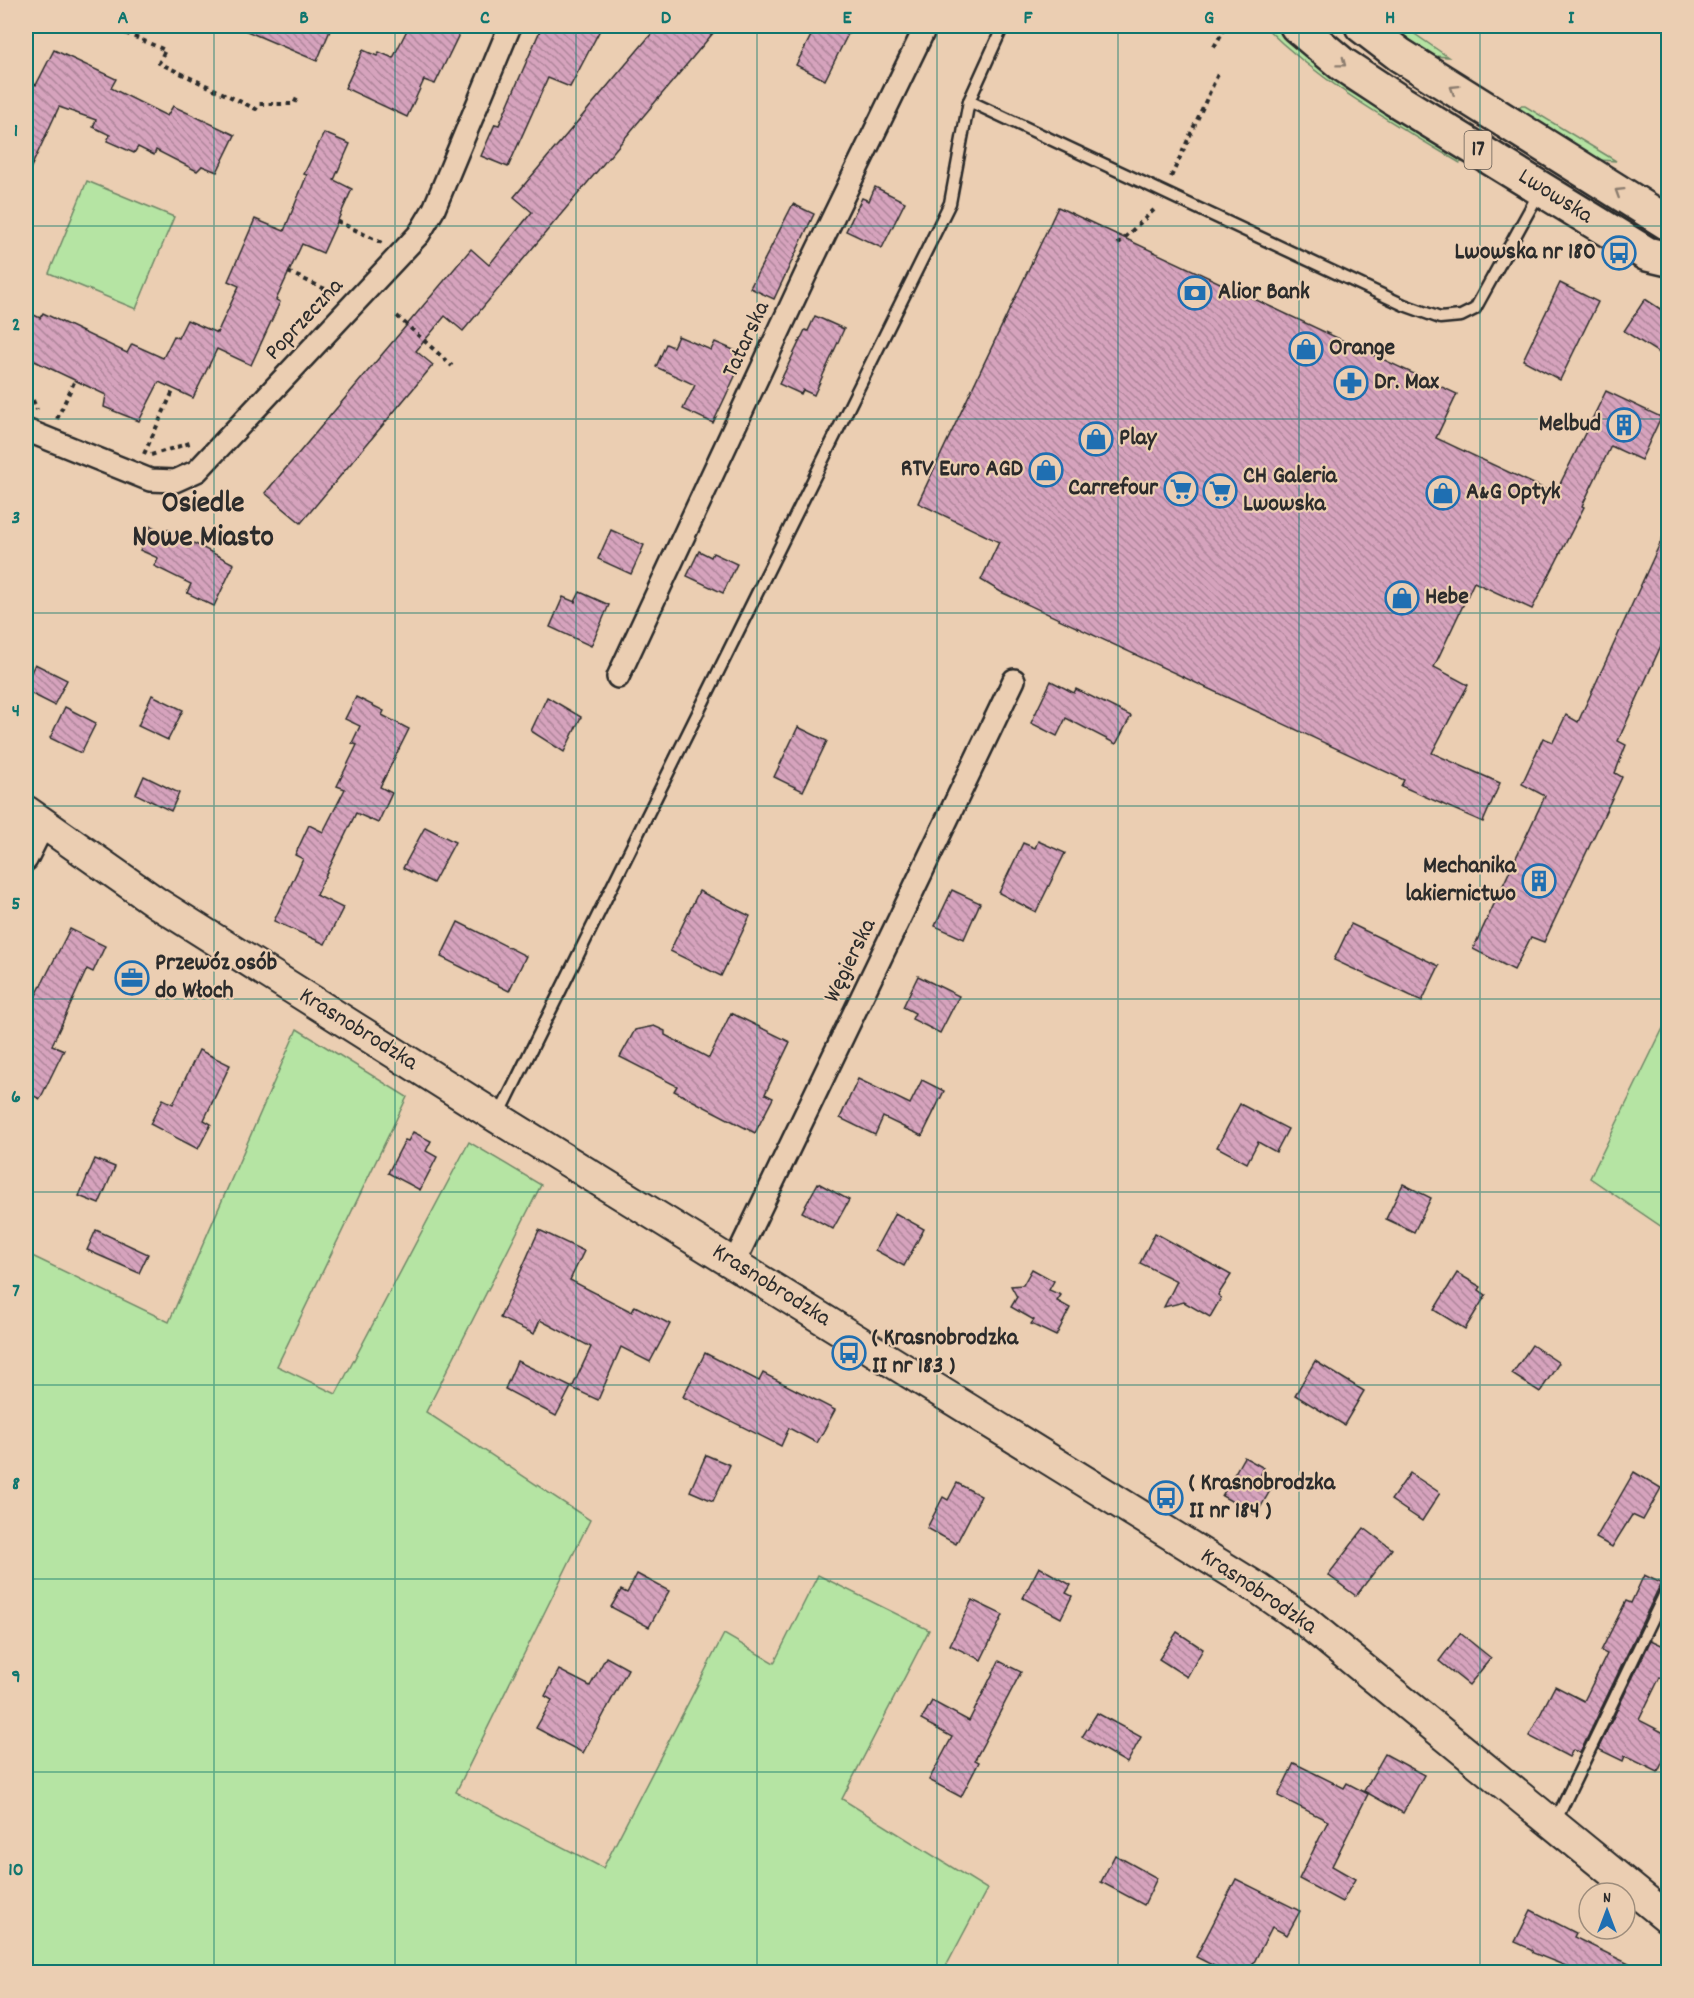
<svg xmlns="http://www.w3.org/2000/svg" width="1694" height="1998" font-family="Dekko,sans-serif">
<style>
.green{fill:#b5e4a3;stroke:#708867;stroke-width:1.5}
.building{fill:url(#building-back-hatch);stroke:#2b2b2b;stroke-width:1.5}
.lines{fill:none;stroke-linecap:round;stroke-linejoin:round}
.lane-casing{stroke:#2b2b2b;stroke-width:15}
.street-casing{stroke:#2b2b2b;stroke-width:26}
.secondary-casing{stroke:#2b2b2b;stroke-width:34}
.highway-casing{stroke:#2b2b2b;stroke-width:38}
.path{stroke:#2b2b2b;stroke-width:4;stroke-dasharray:4.5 4.5;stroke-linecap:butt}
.lane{stroke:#ebceb2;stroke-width:10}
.street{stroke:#ebceb2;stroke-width:21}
.secondary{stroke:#ebceb2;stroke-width:30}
.highway{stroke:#ebceb2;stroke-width:33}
.oneway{stroke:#8b7c6e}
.grid{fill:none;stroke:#0f766e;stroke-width:1.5;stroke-opacity:0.55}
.labels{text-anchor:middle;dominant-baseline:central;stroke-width:4.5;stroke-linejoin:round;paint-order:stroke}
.shield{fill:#ebceb2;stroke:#655c54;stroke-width:1.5}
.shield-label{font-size:22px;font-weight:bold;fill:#2b2b2b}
.street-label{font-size:24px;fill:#2b2b2b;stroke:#ebceb2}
.poi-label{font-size:24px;font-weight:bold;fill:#2b2b2b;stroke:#ebceb2;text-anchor:start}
.district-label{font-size:30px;font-weight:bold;fill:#2b2b2b;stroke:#ebceb2}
.neatline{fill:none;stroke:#0f766e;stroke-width:2}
.grid-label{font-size:20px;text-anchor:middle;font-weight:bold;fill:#0f766e}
</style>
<defs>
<pattern id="building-back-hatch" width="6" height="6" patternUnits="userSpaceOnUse" patternTransform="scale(1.5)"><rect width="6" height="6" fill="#d6a3bd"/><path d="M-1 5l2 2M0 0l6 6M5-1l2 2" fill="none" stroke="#ae859a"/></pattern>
</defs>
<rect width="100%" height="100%" fill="#ebceb2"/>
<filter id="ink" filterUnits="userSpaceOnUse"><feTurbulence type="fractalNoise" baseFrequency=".0167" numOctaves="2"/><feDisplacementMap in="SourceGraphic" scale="12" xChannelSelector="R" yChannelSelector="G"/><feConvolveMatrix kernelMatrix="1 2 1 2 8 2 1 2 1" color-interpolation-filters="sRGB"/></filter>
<g filter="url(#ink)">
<!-- green -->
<g class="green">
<path d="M1264,26H1272L1347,90L1465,160L1460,163C1391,122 1321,83 1264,26Z"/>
<polygon points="1390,26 1403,26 1448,57 1434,56"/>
<polygon points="1521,106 1525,106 1616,161 1599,160 1518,111"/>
<polygon points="87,181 174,217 136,309 49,273"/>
<polygon points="1668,1018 1668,1231 1590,1178"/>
<polygon points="297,1029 407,1097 277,1366 336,1394 469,1142 541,1185 426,1412 590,1520 456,1792 603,1868 724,1634 774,1663 818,1575 929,1630 842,1799 987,1889 943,1972 546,1972 541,1970 540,1972 26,1972 26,1253 169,1322"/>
</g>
<!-- building -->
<g class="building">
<polygon points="235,26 332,26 317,61"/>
<polygon points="409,26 463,26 435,84 424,80 407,117 345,88 363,50 377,56 379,52 393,58"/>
<polygon points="542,26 602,26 570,87 548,78 508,167 481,156 495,124 499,125"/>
<polygon points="658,26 719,26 463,331 445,316 416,351 433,365 301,523 265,493 471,249 489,265 532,212 514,197"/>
<polygon points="816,26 852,26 825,80 796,65"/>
<polygon points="54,50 116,79 111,88 167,116 173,106 235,135 217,172 202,166 197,171 156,150 154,155 138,147 134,153 107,141 110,135 93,127 96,120 59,107 26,178 26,80 36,85"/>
<polygon points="324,133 350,144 334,180 352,189 323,253 302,244 276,300 280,302 251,365 217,349 193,398 159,382 139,421 104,407 106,395 26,357 26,311 40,318 43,313 127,353 132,344 163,358 174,336 178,338 187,320 217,333 239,286 228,281 255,219 284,231 307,175 304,174"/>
<polygon points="875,187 905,202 882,248 846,231 862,198 869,201"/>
<polygon points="793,204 814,214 774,299 750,288"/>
<polygon points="1058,207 1457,394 1436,438 1555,494 1606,391 1661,417 1641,460 1611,446 1582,506 1584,507 1532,609 1474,582 1434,667 1468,685 1432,753 1500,783 1483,822 1401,786 1404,780 1001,592 981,580 999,542 918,503"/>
<polygon points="1560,283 1598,302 1560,380 1523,360"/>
<polygon points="1645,299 1668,314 1668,359 1624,331"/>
<polygon points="815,316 844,329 814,395 803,390 801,394 779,384 805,330 808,331"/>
<polygon points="678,336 711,350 715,342 745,355 713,423 683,409 695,385 656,367 666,344 673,347"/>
<polygon points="151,526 166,533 167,529 234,564 214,606 187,593 191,584 154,566 158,558 140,550"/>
<polygon points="1668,526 1668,630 1618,741 1626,745 1615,773 1622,777 1544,942 1531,937 1514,970 1473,949 1545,796 1522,784 1543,738 1553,742 1566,715 1578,722"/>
<polygon points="611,530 644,545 631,574 598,559"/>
<polygon points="699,551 711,557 713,553 737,564 723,593 687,576"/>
<polygon points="580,592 609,605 591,646 550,627 563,597 575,602"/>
<polygon points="35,664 67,680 54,705 26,691 26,683"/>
<polygon points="1051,681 1074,693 1076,689 1131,716 1116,744 1066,718 1057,736 1031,723"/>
<polygon points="152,695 183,710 168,740 138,726"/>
<polygon points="356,697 384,711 382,715 409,729 380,787 392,793 378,823 356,813 316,895 343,908 325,944 274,921 303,859 295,855 309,825 323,832 345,789 337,786 357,745 352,743 360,726 345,719"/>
<polygon points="547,697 581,717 564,752 531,731"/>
<polygon points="65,707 96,723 81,753 50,738"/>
<polygon points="798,727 827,741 803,791 774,777"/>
<polygon points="144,776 179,793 171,811 136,794"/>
<polygon points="425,827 455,842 433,883 403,868"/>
<polygon points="1038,841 1065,853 1036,912 999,893 1023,843 1035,848"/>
<polygon points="952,890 980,903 964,939 935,926"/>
<polygon points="699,891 750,916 721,976 670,951"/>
<polygon points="458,922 526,956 509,991 441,957"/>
<polygon points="1351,924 1439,966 1422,1001 1334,960"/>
<polygon points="70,929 105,946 93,972 87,969 52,1045 64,1050 40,1099 26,1092 26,1015"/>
<polygon points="918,976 959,996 940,1033 912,1019 915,1013 903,1007"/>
<polygon points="731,1013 790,1042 765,1094 773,1098 755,1133 674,1091 677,1086 620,1057 635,1030 654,1026 665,1031 665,1035 709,1058"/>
<polygon points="199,1050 230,1065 204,1120 211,1124 198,1149 150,1124 163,1099 173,1104"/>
<polygon points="858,1079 910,1104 922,1080 944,1091 922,1136 883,1117 875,1135 840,1118"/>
<polygon points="1240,1104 1288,1129 1276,1152 1258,1142 1247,1163 1217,1147"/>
<polygon points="413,1132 431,1141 426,1151 437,1157 420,1190 388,1173 405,1140 408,1141"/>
<polygon points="95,1159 115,1167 99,1204 79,1196"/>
<polygon points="818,1183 849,1200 833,1229 802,1212"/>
<polygon points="1403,1184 1431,1198 1414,1232 1386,1219"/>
<polygon points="895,1213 924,1229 904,1266 875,1250"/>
<polygon points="96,1230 148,1254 139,1273 87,1250"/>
<polygon points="539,1230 584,1251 570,1280 632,1312 635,1306 670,1324 650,1362 621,1347 598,1400 572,1388 591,1347 540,1320 534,1334 500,1318"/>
<polygon points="1155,1233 1231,1275 1218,1295 1221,1298 1210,1317 1184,1302 1164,1307 1177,1281 1140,1263"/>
<polygon points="1032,1269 1054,1281 1049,1290 1061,1295 1057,1301 1070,1308 1056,1336 1031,1324 1034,1320 1011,1307 1017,1297 1011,1286 1023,1285"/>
<polygon points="1457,1273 1481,1287 1479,1290 1486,1295 1465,1329 1434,1310"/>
<polygon points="1532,1345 1559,1363 1540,1392 1512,1374"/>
<polygon points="705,1353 759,1381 763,1373 835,1410 817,1443 789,1428 781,1446 683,1397"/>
<polygon points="517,1361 571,1387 556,1416 505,1389"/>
<polygon points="1315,1361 1364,1391 1344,1425 1295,1395"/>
<polygon points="706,1455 730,1465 713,1501 690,1491"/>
<polygon points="1244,1457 1264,1468 1261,1474 1275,1482 1256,1515 1222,1496"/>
<polygon points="1634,1472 1661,1488 1643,1520 1632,1515 1612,1547 1596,1538"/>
<polygon points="1410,1473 1440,1493 1422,1521 1391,1500"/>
<polygon points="957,1483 981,1496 956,1544 927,1528 943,1497 948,1500"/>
<polygon points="1364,1528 1392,1549 1356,1596 1328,1575"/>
<polygon points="1039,1567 1071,1585 1066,1593 1072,1596 1061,1618 1023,1598"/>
<polygon points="637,1574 669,1591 649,1627 611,1607 621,1590 627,1593"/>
<polygon points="1644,1575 1661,1583 1580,1753 1573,1750 1569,1757 1529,1736 1555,1686 1584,1701 1607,1654 1601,1651 1626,1601 1631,1603"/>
<polygon points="972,1600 1003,1615 981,1660 950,1645"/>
<polygon points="1177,1632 1203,1649 1187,1677 1159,1659"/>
<polygon points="1460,1633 1491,1658 1469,1685 1439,1661"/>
<polygon points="1651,1640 1668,1648 1668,1681 1660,1677 1639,1720 1668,1735 1668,1750 1658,1772 1625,1756 1623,1761 1598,1749"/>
<polygon points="606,1657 628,1669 583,1753 536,1728 552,1700 545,1696 559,1670 590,1686"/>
<polygon points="999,1661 1021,1672 975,1760 979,1762 961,1797 929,1780 952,1737 921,1720 932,1701 969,1721"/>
<polygon points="1097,1713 1141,1737 1127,1763 1082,1737"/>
<polygon points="1385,1754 1424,1775 1403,1813 1364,1791"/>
<polygon points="1294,1763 1344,1788 1347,1783 1368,1794 1332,1866 1355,1879 1342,1902 1299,1879 1328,1821 1278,1796"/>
<polygon points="1115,1855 1157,1878 1144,1905 1101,1882"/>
<polygon points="1236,1879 1300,1911 1287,1935 1272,1927 1249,1972 1226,1972 1196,1957"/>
<polygon points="1531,1910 1576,1933 1574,1937 1645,1972 1581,1972 1533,1953 1531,1949 1515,1942"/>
</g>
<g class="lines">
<!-- lane casing -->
<g class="lane-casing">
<g id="lane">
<polyline points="969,101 1003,26"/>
<polyline points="499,1115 950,203 969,101 1404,305 1440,318 1461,316 1475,309 1540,191"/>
<polyline points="1555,1822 1668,1587"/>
</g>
</g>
<!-- street casing -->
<g class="street-casing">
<g id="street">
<polyline points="26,430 150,480 175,481 197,471 419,234 434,209 510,26"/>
<polyline points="618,677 809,267 926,26"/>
<polyline points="26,860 44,824"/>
<polyline points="734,1263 1014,680"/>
</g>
</g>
<!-- secondary casing -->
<g class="secondary-casing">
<polyline id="secondary" points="26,811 157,903 498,1118 1259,1589 1305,1621 1668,1918"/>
</g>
<!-- highway casing -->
<g class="highway-casing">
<g id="highway">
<polyline points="1297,26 1342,64 1395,99 1647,254 1668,259"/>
<polyline points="1362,26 1400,55 1668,223"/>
</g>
</g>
<!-- path -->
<g class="path">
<polyline points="109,26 165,50 159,63 256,109 259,104 294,104 298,96"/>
<polyline points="1214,47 1226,26"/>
<polyline points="1171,177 1218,74"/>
<polyline points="337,221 382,243"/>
<polyline points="1118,244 1157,207"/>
<polyline points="288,272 334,293"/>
<polyline points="397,316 452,366"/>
<polyline points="26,395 32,398 37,410"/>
<polyline points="57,419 75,380"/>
<polyline points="144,454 174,389"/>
<polyline points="151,455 193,442"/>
</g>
<!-- lane -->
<use href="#lane" class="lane"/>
<!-- street -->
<use href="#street" class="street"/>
<!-- secondary -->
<use href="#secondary" class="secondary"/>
<!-- highway -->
<use href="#highway" class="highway"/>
</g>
<!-- one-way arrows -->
<defs><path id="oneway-chevron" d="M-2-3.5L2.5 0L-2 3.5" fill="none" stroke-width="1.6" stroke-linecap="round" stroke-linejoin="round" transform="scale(1.5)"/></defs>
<g class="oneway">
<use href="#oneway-chevron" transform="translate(1342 63) rotate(37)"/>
<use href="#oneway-chevron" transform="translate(1454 89) rotate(-148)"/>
<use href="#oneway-chevron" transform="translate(1619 192) rotate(-148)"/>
</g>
</g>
<!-- grid -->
<path class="grid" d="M214,26V1972M395,26V1972M576,26V1972M757,26V1972M937,26V1972M1118,26V1972M1299,26V1972M1480,26V1972M26,226H1668M26,419H1668M26,613H1668M26,806H1668M26,999H1668M26,1192H1668M26,1385H1668M26,1579H1668M26,1772H1668"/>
<!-- icons -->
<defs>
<g id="bus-ring" transform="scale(1.725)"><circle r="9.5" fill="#ebceb2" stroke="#1f6fb2" stroke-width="1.5"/><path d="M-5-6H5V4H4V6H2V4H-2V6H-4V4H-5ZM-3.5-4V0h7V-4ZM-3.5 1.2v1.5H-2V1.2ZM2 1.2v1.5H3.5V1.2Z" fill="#1f6fb2"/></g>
<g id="bank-ring" transform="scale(1.725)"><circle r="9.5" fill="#ebceb2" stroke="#1f6fb2" stroke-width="1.5"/><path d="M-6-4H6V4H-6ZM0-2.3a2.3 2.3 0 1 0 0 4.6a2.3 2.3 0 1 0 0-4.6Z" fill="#1f6fb2"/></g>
<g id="shop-ring" transform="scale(1.725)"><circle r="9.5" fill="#ebceb2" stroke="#1f6fb2" stroke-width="1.5"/><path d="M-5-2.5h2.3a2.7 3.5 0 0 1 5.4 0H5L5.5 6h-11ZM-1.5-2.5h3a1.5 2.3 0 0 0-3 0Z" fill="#1f6fb2"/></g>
<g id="pharmacy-ring" transform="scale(1.725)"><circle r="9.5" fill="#ebceb2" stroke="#1f6fb2" stroke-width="1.5"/><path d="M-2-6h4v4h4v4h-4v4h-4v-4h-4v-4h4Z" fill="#1f6fb2"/></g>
<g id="building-ring" transform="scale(1.725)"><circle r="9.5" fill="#ebceb2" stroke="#1f6fb2" stroke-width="1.5"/><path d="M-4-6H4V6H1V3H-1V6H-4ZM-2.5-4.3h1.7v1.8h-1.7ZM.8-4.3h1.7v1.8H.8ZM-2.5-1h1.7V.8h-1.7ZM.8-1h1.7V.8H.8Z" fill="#1f6fb2"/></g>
<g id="supermarket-ring" transform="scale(1.725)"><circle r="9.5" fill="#ebceb2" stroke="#1f6fb2" stroke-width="1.5"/><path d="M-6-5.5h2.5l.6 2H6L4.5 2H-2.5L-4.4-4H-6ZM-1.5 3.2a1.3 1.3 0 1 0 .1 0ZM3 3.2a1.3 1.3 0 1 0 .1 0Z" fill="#1f6fb2"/></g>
<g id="office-ring" transform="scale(1.725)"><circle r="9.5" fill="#ebceb2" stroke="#1f6fb2" stroke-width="1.5"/><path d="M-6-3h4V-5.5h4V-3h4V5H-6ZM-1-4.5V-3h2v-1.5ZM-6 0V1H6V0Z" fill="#1f6fb2"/></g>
</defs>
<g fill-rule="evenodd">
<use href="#bus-ring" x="1619" y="253"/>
<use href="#bank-ring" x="1195" y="293"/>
<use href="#shop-ring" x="1306" y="349"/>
<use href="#pharmacy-ring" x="1351" y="383"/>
<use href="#building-ring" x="1624" y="425"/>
<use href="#shop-ring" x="1096" y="439"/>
<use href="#shop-ring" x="1046" y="470"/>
<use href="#supermarket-ring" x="1181" y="489"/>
<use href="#supermarket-ring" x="1220" y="491"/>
<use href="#shop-ring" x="1443" y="493"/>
<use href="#shop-ring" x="1402" y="598"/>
<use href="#building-ring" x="1539" y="881"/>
<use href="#office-ring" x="132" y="978"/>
<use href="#bus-ring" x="849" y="1353"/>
<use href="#bus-ring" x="1166" y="1498"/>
</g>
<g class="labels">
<!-- shield labels -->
<rect class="shield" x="1464.5" y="131" width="27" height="38" rx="4.5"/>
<g class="shield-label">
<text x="1478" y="150">17</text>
</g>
<!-- street labels -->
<g class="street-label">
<text transform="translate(1555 197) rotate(32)">Lwowska</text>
<text transform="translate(305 320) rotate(-47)">Poprzeczna</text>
<text transform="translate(747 340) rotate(-65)">Tatarska</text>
<text transform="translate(851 961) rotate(-64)">Węgierska</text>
<text transform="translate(358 1030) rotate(32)">Krasnobrodzka</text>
<text transform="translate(771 1286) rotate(32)">Krasnobrodzka</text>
<text transform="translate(1258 1592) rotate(34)">Krasnobrodzka</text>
</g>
<!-- poi labels -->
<g class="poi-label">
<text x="1596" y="253" text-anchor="end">Lwowska nr 180</text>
<text x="1218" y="293">Alior Bank</text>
<text x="1329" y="349">Orange</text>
<text x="1374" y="383">Dr. Max</text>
<text x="1601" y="425" text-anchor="end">Melbud</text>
<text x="1119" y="439">Play</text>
<text x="1023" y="470" text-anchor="end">RTV Euro AGD</text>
<text x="1243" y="477">CH Galeria<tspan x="1243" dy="28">Lwowska</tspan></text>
<text x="1158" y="489" text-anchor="end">Carrefour</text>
<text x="1466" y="493">A&amp;G Optyk</text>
<text x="1425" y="598">Hebe</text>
<text x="1516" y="867" text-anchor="end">Mechanika<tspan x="1516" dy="28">lakiernictwo</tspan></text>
<text x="155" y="964">Przewóz osób<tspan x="155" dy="28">do Włoch</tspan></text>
<text x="872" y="1339">( Krasnobrodzka<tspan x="872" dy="28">II nr 183 )</tspan></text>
<text x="1189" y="1484">( Krasnobrodzka<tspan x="1189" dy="28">II nr 184 )</tspan></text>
</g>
<!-- district labels -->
<g class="district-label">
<text x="203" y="505">Osiedle<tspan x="203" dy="34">Nowe Miasto</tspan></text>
</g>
</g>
<!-- margin -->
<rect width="1694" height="1998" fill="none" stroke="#ebceb2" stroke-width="66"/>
<!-- north arrow -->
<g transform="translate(1607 1911)"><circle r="28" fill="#ebceb2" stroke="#9e8d7c" stroke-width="1.5"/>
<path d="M0-4.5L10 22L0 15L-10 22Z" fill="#1f6fb2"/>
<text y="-9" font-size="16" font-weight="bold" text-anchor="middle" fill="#2b2b2b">N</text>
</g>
<rect x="33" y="33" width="1628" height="1932" class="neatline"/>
<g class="grid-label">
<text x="123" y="23">A</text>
<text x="304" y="23">B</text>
<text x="485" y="23">C</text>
<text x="666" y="23">D</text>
<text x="847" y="23">E</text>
<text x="1028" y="23">F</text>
<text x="1209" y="23">G</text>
<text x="1390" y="23">H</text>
<text x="1571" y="23">I</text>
<text x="16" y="136">1</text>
<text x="16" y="330">2</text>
<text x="16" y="523">3</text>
<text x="16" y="716">4</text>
<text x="16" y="909">5</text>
<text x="16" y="1102">6</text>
<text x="16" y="1296">7</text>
<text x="16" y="1489">8</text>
<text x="16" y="1682">9</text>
<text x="16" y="1875">10</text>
</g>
</svg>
